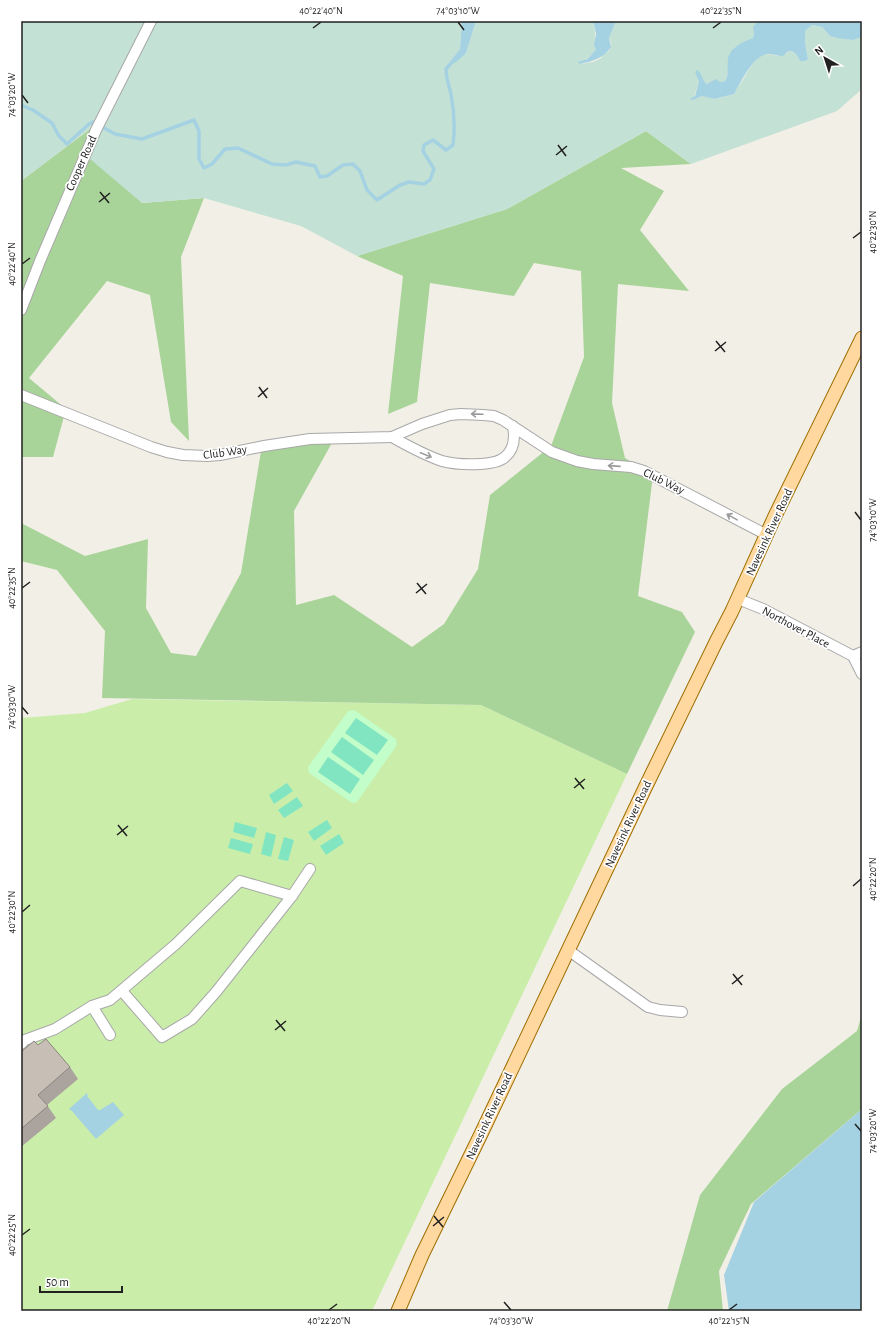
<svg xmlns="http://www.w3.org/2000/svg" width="883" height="1332" font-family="'Alegreya Sans',sans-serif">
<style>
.grass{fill:#caeeaa}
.forest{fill:#a9d499}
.wetland{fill:#c3e1d4}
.park{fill:#c3fdc9}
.pitch{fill:#81e5c1}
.water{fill:#a5d2e2}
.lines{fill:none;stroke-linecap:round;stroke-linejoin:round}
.stream{stroke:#a5d2e2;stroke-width:3.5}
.minor-casing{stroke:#a8a8a8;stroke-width:12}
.major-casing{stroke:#9e6e00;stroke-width:15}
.minor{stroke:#fff;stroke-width:10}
.major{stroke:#ffd89f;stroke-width:13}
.wall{fill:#aba39d}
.building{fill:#c7beb6;stroke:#8b857f}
.oneway{stroke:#9b9b9b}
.ticks{fill:none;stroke:#212121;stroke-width:1.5}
.labels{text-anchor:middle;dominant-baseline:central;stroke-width:3.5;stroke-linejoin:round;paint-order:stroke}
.street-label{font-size:12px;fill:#212121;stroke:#fff}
.neatline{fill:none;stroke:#212121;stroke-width:1.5}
.ticks-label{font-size:10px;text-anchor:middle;fill:#212121}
</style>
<rect width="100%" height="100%" fill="#f2efe7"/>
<!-- grass -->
<polygon class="grass" points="132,699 481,705 627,774 372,1311 21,1311 21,718 85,713"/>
<!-- forest -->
<g class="forest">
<polygon points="90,129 142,203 204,198 181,257 189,441 171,422 150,295 107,281 29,378 66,409 53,457 21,457 21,181"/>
<polygon points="646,131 691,164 621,168 664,191 640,230 689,291 618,284 612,403 625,458 653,475 638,596 682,612 695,632 627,774 481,705 102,698 105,631 57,570 21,561 21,523 85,556 148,539 146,608 171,653 196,656 241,573 261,451 333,441 294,511 296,605 334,595 412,647 444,624 478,569 490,495 551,446 584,357 581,271 534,263 514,296 430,283 417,402 388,414 403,276 357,256 507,209"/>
<polygon points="862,1014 862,1109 751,1204 719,1271 723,1311 667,1311 700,1195 782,1089 857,1031"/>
</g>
<!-- wetland -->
<path class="wetland" d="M21,21H462L460,49L452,59L466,53L476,21H592C598,33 592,40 597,50L580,64C587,63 596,62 601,58C604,55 605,53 609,51L611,43L609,38L616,21H760L757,22L753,38L735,47L725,81C718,83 714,80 707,84L699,81L693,100L702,96L716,99L734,94C737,88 741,83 744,78C752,64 758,50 777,56L792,51L796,54L800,61L808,59L805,42V31L812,25L822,27L830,36L853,40L862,37V89L837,111L691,164L646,131L507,209L357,256L301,226L204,198L142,203L90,159V129L21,181Z"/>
<!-- park -->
<polygon class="park" points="354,710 396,739 397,745 357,802 352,803 309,773 308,767 348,711"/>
<!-- pitch -->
<g class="pitch">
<polygon points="356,718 388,740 377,755 345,733"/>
<polygon points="342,737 374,760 363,775 331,752"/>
<polygon points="328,757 360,779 350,794 318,772"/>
<polygon points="287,783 293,791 274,804 269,795"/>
<polygon points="297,797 303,806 284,818 278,810"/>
<polygon points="327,820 332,828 314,841 308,832"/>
<polygon points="235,822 257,828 254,838 233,832"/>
<polygon points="266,832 276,835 271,857 261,854"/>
<polygon points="339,834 344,843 326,855 320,846"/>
<polygon points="284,837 294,840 288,861 278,859"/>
<polygon points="231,838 253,844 250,854 228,848"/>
</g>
<!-- water -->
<g class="water">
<polygon points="462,21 476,21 466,53 455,63 452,59 460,49"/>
<path d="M592,21H616L609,38L611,47C604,58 593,61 580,64L578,62L587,59L596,50L594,44L596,34L594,25Z"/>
<path d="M760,21H862V37L853,40L837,38L830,36L822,27L812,25L805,31V42L808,59L805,61H800L796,54L792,51L787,52L783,56C778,56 772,54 768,54C752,56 742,81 734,94L715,99L702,96L693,100L690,99L695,96L699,81L695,72L697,70C703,74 701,80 707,84L716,79L720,82L725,81C729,74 727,67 728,59C730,47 743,42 753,38L754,33L753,27L757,22Z"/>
<polygon points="87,1093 88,1095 87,1096 98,1110 100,1110 113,1102 124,1115 96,1139 72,1111 69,1109"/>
<polygon points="862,1109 862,1311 729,1311 724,1275 754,1202"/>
</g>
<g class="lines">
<!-- stream -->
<path class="stream" d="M21,105L33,110L52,123L59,136L67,144L89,124L93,122L115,134L142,139L194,120L199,131V159L204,168L212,164L225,149L238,148L272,164L286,165L296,162L315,166L320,177L327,176L343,165L353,164L360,171L367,190L377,200L400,185L409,182L424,184L430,180L434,169L423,151L424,145L433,140L446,150L453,145C455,129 454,110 451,94C449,84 446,81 446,69L453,61"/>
<!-- minor casing -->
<g class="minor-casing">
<g id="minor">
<polyline points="21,310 40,261 96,130 151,21"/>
<polyline points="21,395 151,447 167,452 183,455 207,456 220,455 264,446 310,439 392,437 422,424 450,415 461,414 483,415 494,416 503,420 552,452 577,461 593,464 631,467 644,471 767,535"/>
<path d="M392,437C408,446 424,455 442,461C456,465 494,467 505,457C515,449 515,437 513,426"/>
<polyline points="738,599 763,609 853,656"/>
<polyline points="862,652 853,656 862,674"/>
<polyline points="292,896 310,869"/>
<polyline points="568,950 648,1007 660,1010 682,1012"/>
<polyline points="92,1006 110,1035"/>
<polyline points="21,1044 25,1040 55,1029 92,1006 110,1000 176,944 240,881 292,896 216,992 192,1019 162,1037 122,991"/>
</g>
</g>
<!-- major casing -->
<g class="major-casing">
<polyline id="major" points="398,1311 422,1255 481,1134 645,788 716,642 732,611 775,516 862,338"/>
</g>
<!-- minor -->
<use href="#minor" class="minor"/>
<!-- major -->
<use href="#major" class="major"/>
</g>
<!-- wall -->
<polygon class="wall" points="38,1045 70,1067 78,1079 47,1105 56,1118 21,1147 21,1052"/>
<!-- building -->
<polygon class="building" points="46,1039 70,1067 38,1095 48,1106 21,1129 21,1052 34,1041 38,1045"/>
<!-- one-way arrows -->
<defs><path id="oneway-shaft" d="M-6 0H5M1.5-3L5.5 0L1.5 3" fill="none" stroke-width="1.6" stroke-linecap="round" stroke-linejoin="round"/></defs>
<g class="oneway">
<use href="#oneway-shaft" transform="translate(477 414) rotate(-178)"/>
<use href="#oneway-shaft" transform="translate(426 455) rotate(22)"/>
<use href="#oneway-shaft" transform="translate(614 466) rotate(-176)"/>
<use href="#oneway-shaft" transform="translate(732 517) rotate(-151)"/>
</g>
<!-- ticks -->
<path class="ticks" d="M458,22L464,30M313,28L321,22M713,28L721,22M22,95L28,103M558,145L566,156M556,155L567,146M100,192L109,203M99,202L110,193M853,238L861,232M22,264L30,258M716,341L725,352M715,351L726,342M259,387L267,398M258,397L268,388M855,512L861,520M417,583L426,594M22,588L30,582M416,593L427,584M22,707L28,714M575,778L584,789M574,788L585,779M118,825L127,836M117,835L128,826M853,886L861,879M22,912L30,905M733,974L742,985M732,984L743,975M276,1020L285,1031M275,1030L286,1021M855,1124L861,1131M434,1216L443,1227M433,1226L444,1217M22,1235L30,1229M504,1302L511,1310M329,1310L337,1304M729,1310L737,1304"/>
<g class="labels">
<!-- street labels -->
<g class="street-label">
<text transform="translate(81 163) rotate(-66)">Cooper Road</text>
<text transform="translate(225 452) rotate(-8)">Club Way</text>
<text transform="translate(664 481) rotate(26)">Club Way</text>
<text transform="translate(769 532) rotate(-65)">Navesink River Road</text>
<text transform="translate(796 627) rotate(28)">Northover Place</text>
<text transform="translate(628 824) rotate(-65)">Navesink River Road</text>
<text transform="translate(489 1116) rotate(-65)">Navesink River Road</text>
</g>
</g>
<!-- border -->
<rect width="883" height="1332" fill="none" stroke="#ffffff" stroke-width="44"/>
<!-- north arrow -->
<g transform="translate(825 58) rotate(321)" stroke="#ffffff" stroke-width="3" paint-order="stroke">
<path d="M0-3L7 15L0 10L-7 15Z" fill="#212121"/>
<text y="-6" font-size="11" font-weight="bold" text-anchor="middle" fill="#212121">N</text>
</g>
<!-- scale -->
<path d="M40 1286v6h82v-6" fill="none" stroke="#212121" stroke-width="2"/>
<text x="46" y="1286" font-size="12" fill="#212121" stroke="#ffffff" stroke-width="3" paint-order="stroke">50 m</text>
<rect x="22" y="22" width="839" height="1288" class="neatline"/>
<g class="ticks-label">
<text x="321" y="14">40°22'40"N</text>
<text x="458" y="14">74°03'10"W</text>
<text x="721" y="14">40°22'35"N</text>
<text transform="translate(11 95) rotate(-90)" y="4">74°03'20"W</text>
<text transform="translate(872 232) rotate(-90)" y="4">40°22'30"N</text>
<text transform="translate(11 264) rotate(-90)" y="4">40°22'40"N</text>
<text transform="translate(872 520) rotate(-90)" y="4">74°03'10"W</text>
<text transform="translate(11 588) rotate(-90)" y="4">40°22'35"N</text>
<text transform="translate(11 707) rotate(-90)" y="4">74°03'30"W</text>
<text transform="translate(872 879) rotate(-90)" y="4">40°22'20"N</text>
<text transform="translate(11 912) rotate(-90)" y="4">40°22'30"N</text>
<text transform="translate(872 1131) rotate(-90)" y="4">74°03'20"W</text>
<text transform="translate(11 1235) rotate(-90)" y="4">40°22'25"N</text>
<text x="329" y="1324">40°22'20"N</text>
<text x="511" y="1324">74°03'30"W</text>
<text x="729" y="1324">40°22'15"N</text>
</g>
</svg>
